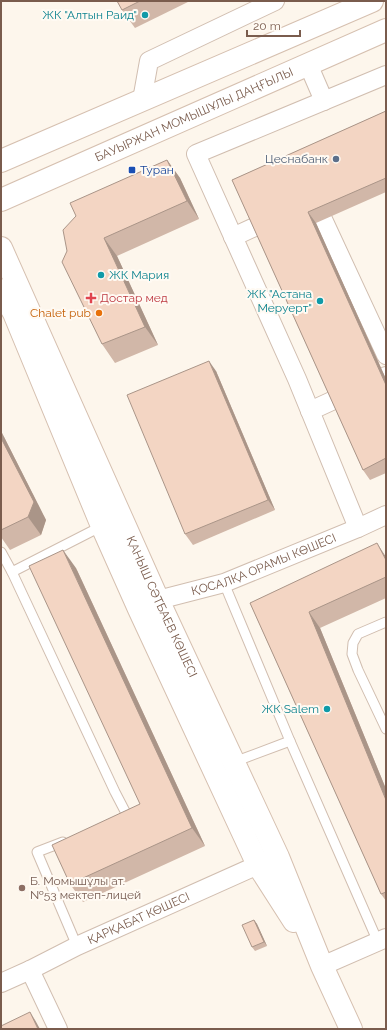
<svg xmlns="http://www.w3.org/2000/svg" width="387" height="1030" font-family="Raleway,sans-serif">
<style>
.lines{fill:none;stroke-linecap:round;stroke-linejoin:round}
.lane-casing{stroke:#d1beb0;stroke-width:11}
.street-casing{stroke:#d1beb0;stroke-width:20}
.secondary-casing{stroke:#d6c0b0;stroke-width:24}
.lane{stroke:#fff;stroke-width:9}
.street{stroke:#fff;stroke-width:18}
.secondary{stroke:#fff;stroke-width:22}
.wall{fill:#d1b7a8}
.shaded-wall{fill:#aa9588}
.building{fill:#f3d5c3;stroke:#aa9588}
.culture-dot{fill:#0f9aa8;stroke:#fffaf3;stroke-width:1.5}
.service-dot{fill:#5c6f8a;stroke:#fffaf3;stroke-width:1.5}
.transit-dot{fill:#1a4fb4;stroke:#fffaf3;stroke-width:1.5}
.health-dot{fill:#e0444e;stroke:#fffaf3;stroke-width:1.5}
.food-dot{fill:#e8710a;stroke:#fffaf3;stroke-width:1.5}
.education-dot{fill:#8d6e63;stroke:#fffaf3;stroke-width:1.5}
.labels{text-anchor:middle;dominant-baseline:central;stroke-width:4;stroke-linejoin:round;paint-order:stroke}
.culture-label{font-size:12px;fill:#0d838f;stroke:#fffaf3;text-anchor:end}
.street-label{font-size:12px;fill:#7a5c4d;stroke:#fffaf3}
.service-label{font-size:12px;fill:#4e5e75;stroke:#fffaf3;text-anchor:end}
.transit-label{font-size:12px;fill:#164399;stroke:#fffaf3;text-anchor:start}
.health-label{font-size:12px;fill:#be3a42;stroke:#fffaf3;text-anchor:start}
.food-label{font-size:12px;fill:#c56008;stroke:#fffaf3;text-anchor:end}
.education-label{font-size:12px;fill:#785e54;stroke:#fffaf3;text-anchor:start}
</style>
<rect width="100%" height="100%" fill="#fdf6ec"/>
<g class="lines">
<!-- lane casing -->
<g class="lane-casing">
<g id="lane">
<polyline points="1,552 12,572 102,526"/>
<polyline points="12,572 115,792 128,817 123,819"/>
<polyline points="224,583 290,741 378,942"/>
<polyline points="386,622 358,634 353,643 352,654 358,670 386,729"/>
<polyline points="234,762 290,741"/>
<polyline points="63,842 37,852 77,946"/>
</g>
</g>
<!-- street casing -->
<g class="street-casing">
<g id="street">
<polyline points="308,64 324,101"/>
<polyline points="142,100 149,61 275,1"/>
<polyline points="314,200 386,355"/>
<polyline points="233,237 276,217"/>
<polyline points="310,411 386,376"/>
<polyline points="358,528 297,379 196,154 386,75"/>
<path id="s1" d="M146,606L158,600L224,583L358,528L386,515"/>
<polyline points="322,966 386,938"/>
<polyline points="30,970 58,1029"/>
<path id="s2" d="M1,983L30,970L77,946L269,860"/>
</g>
</g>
<!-- secondary casing -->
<g class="secondary-casing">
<g id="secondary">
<polyline points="1,161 372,1"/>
<path id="s3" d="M1,200L386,30"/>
<path id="s4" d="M1,248L158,600L278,857L322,966L351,1029"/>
<polyline points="1,290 14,313 102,526 139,609 258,865 294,921"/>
</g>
</g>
<!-- lane -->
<use href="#lane" class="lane"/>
<!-- street -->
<use href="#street" class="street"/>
<!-- secondary -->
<use href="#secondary" class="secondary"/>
</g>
<!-- wall -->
<g class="wall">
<polygon points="117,1 190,1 135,28 122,10"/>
<polygon points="386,111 386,192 316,223 386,379 386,473 370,480 363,470 232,180"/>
<polygon points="167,160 180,178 199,219 117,256 158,345 115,363 102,344 67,251"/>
<polygon points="216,371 275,510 193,545 185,534"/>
<polygon points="1,431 46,520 41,535 10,550 1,537"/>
<polygon points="386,557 386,598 320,628 386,789 386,901 381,894 250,603"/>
<polygon points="76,568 205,846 83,902 70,884 140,804"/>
<polygon points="254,920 257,924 267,946 255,951 252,947"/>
</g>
<!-- shaded-wall -->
<g class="shaded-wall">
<polygon points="167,160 180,178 199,219 187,201"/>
<polygon points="308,212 316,223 386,379 386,385"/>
<polygon points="104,238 117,256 158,345 145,327"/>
<polygon points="209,361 216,371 275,510 268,500"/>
<polygon points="1,431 46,520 41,535 28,517 1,438"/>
<polygon points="377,543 386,557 386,560"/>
<polygon points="63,550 76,568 205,846 192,828"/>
<polygon points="309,612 320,628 386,789 386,800"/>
<polygon points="254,920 257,924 267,946 264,942"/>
<polygon points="30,1012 35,1020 40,1029 38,1029"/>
</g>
<!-- building -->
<g class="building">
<polygon points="117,1 140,1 122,10"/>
<polygon points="386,111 386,178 308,212 386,385 386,458 363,470 232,180"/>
<polygon points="167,160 187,201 104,238 145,327 102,344 62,262 67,251 63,230 76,216 70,203"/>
<polygon points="209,361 268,500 185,534 127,395"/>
<polygon points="1,438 34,502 28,517 1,530"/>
<polygon points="377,543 386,560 386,577 309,612 386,800 386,892 381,894 250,603"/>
<polygon points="63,550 192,828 70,884 52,845 140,804 29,566"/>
<polygon points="254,920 264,942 252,947 242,925"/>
<polygon points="30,1012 38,1029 1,1029 1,1026"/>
</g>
<!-- markers -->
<g class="culture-dot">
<circle cx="145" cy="15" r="4"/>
<circle cx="101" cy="275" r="4"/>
<circle cx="320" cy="301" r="4"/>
<circle cx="327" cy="709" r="4"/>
</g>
<circle class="service-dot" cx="336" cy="159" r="4"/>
<rect class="transit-dot" x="128" y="166" width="8" height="8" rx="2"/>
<path class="health-dot" d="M89 292h4v4h4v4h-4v4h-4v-4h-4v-4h4z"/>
<circle class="food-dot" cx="99" cy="313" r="4"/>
<circle class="education-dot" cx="22" cy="888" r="4"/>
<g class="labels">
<!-- culture labels -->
<g class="culture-label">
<text x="137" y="15">ЖК "Алтын Раид"</text>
<text x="109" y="275" text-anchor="start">ЖК Мария</text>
<text x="312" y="294">ЖК "Астана<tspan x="312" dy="14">Меруерт"</tspan></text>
<text x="319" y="709">ЖК Salem</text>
</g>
<!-- street labels -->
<g class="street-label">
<text stroke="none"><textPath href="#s3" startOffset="211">БАУЫРЖАН МОМЫШҰЛЫ ДАҢҒЫЛЫ</textPath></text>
<text stroke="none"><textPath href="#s1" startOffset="125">ҚОСАЛҚА ОРАМЫ КӨШЕСІ</textPath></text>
<text stroke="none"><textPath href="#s4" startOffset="393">ҚАНЫШ СӘТБАЕВ КӨШЕСІ</textPath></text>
<text stroke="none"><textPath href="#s2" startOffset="152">ҚАРҚАБАТ КӨШЕСІ</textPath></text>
</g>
<!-- service labels -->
<g class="service-label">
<text x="328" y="159">Цеснабанк</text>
</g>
<!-- transit labels -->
<g class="transit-label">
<text x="140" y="170">Туран</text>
</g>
<!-- health labels -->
<g class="health-label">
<text x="100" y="298">Достар мед</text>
</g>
<!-- food labels -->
<g class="food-label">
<text x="91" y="313">Chalet pub</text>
</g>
<!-- education labels -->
<g class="education-label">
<text x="30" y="881">Б. Момышұлы ат.<tspan x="30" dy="14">№53 мектеп-лицей</tspan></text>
</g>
</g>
<!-- border -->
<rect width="387" height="1030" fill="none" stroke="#7a5c4d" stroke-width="4"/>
<!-- scale -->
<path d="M247 30v6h53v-6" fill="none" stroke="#7a5c4d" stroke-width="2"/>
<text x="253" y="30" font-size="12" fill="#7a5c4d" stroke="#fffaf3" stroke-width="3" paint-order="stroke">20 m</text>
</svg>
